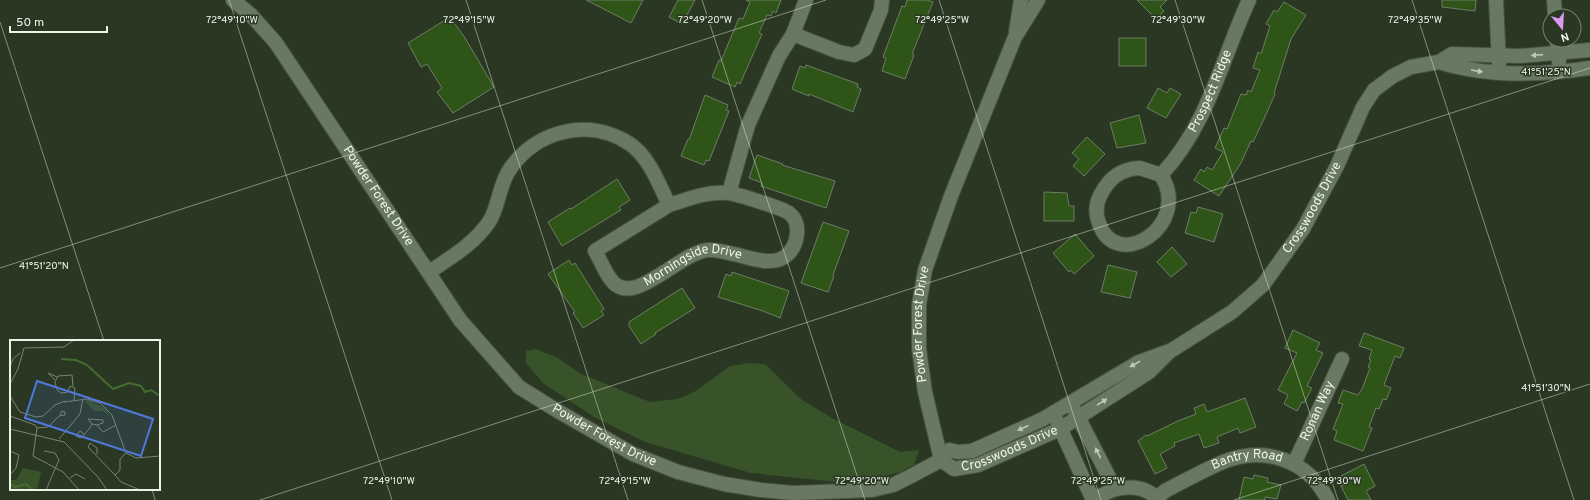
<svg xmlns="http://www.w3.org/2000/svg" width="1590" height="500" font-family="Overpass,sans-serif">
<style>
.green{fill:#385329}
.building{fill:#2f5418;stroke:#6e7d66}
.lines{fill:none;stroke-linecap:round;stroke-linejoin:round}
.minor-casing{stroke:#475241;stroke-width:16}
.minor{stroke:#687861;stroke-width:14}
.oneway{fill:#bec9b9}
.ticks{fill:none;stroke:#edf5e9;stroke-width:1;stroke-opacity:0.45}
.labels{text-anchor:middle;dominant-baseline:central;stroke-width:3;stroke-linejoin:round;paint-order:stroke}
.street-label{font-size:13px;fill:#edf5e9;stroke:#2a3823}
.inset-river{fill:none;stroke:#456c30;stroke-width:2}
.inset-road{fill:none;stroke:#788472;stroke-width:1}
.view{fill:#5178dc;fill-opacity:0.15;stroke:#5178dc;stroke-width:2}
.inset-edge{fill:none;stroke:#edf5e9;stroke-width:2}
.ticks-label{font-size:10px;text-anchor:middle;fill:#edf5e9;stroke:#2a3823;stroke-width:3;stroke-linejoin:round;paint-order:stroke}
</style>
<rect width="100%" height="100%" fill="#2a3823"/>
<!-- green -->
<polygon class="green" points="535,349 556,357 581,374 650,402 678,399 694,392 730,366 749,363 765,364 802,400 832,418 900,452 919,450 914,465 900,472 885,476 838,482 751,473 645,442 594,417 543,383 526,363 526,351"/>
<!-- building -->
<g class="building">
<polygon points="586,0 643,0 631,23"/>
<polygon points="678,0 695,0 682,24 669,17"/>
<polygon points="746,0 781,0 776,13 773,11 771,16 767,15 759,33 762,34 740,84 737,82 735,87 712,77 719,60 721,61 739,18 743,19 750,2"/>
<polygon points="907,0 927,0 933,2 912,54 914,55 905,79 882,71 886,58 883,57 902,6 905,7"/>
<polygon points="1137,0 1167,0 1160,7 1164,11 1156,19"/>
<polygon points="1442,0 1476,0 1475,11 1442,7"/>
<polygon points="1284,2 1306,15 1291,39 1274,93 1275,94 1264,119 1253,142 1251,141 1241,163 1219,196 1194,180 1201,169 1204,172 1207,167 1212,170 1223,152 1215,148 1224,128 1227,129 1241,94 1246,95 1248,90 1251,92 1260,70 1253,68 1258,52 1261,54 1270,26 1266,24 1274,10 1277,12"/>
<polygon points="450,17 465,38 494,87 453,113 437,92 442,88 427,64 421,67 408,43"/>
<rect x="1119" y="38" width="27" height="28"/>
<polygon points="806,65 858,84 857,87 861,89 853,112 809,94 809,96 792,89 800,66 805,68"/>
<polygon points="1158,88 1167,93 1170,88 1181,94 1166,118 1147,108"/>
<polygon points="705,95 728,105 726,110 729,111 709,161 706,160 704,165 681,156 688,139 689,140"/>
<polygon points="1139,115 1146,143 1117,148 1110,123"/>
<polygon points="1087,137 1105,154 1084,176 1073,166 1079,159 1072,153"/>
<polygon points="757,155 783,164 782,165 835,181 826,208 761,186 762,183 749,178"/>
<polygon points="617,179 630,200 619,207 621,210 562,246 548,222 570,208 571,209"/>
<polygon points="1044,192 1067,193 1069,206 1074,206 1074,221 1044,221"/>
<polygon points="1198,207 1223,214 1214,242 1185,233 1191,212 1196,213"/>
<polygon points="823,222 849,231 833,275 834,276 828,292 801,283"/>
<polygon points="1075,234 1094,256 1074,274 1071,270 1069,272 1053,253"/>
<polygon points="1172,247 1187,264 1171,277 1157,262"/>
<polygon points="569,260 572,265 575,263 604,309 601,311 604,315 583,328 573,313 575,312 548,274"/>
<polygon points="1108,265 1137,272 1130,298 1101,292"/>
<polygon points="732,272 789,291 780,318 763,311 718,297 726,274 731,276"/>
<polygon points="682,288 695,308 655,333 656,334 641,344 629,326 629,322"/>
<polygon points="1293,330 1320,343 1316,350 1323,353 1307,386 1312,388 1304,403 1302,402 1297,411 1284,404 1288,395 1278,390 1297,353 1285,348"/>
<polygon points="1364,333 1404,348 1400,358 1395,356 1384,385 1391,388 1386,400 1383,399 1379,409 1376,408 1369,427 1372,428 1363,451 1334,440 1337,431 1333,429 1343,404 1338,403 1343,390 1358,395 1362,389 1370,368 1368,367 1371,360 1369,359 1372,350 1359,346"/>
<polygon points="1245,398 1256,427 1240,433 1238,428 1217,437 1219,443 1204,448 1199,434 1174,443 1175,446 1160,454 1167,468 1155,474 1138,441 1146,435 1147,436 1178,421 1196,414 1194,408 1204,404 1207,412"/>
<polygon points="1364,464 1375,486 1366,491 1371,500 1348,500 1341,486 1345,484 1341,476"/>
<polygon points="1254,475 1268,478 1267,482 1281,485 1277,499 1265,497 1265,500 1239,500 1244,477 1253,479"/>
</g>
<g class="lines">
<!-- minor casing -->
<g class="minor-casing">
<g id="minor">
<path id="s1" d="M233,0L251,15L276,43L460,320L519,387L556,410L633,454L678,472L724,484L761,490L793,493L872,490L893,485L911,476L941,460L949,450L958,452L972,451L1043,419L1139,362L1172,350L1232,312L1263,285L1303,229L1337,166L1363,107L1374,90L1393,76L1411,67L1439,62L1452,54L1520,56L1590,50"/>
<polyline points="1496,0 1499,64"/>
<polyline points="1554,0 1555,16"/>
<polyline points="1016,31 1021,0"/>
<polyline points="793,34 839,52 854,55 865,49 881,10 882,0"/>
<polyline points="1557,40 1559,62"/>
<path d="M1439,62C1488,77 1539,76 1590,68"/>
<path d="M1140,168L1161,175C1193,225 1116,274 1099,223C1095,213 1096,203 1101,194C1110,177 1121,169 1140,168Z"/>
<path id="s2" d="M1161,175C1207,127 1222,59 1249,0"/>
<polyline points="729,193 748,125 779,56 793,34 806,0"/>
<path id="s3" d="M429,272C450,258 474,244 489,222C499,207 499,184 510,169C536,130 590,117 630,144C649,157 659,184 669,205L595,251C601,261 605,273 612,281C634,308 678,253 708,250C731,248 769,272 787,255C798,245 802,223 789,213C782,208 737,194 728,193C708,191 688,199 669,205"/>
<polyline points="1074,409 1115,489"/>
<polyline points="1057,421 1093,500"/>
<path id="s4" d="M941,460L925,392L919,349V305L925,270L951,196L1015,37L1038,0"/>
<path id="s5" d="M941,460L954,469L978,465L1060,429L1149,372L1169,352"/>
<path id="s6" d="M1294,464L1342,359"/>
<path id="s7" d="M1157,498L1165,491C1184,481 1204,470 1223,462C1264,445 1308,460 1328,500"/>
<path d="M1094,500C1113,486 1141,481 1159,500"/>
</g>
</g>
<!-- minor -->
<use href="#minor" class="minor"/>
</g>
<!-- one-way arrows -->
<defs><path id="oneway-solid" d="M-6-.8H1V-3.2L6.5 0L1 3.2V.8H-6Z"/></defs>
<g class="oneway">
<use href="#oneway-solid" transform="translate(1537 55) rotate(176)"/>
<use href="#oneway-solid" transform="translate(1477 71) rotate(9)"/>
<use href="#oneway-solid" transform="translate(1135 364) rotate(151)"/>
<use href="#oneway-solid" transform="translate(1102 402) rotate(-32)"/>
<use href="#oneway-solid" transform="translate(1023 428) rotate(156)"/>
<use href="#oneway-solid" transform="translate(1098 453) rotate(-117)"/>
</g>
<!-- ticks -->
<path class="ticks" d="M229,0L392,500M466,0L628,500M702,0L865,500M939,0L1101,500M1175,0L1338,500M1412,0L1574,500M0,22L104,341M0,268L826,0M152,489L155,500M260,500L1590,68M1234,500L1590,384"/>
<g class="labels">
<!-- street labels -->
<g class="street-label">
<text stroke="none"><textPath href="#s2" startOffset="98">Prospect Ridge</textPath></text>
<text stroke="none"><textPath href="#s1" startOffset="245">Powder Forest Drive</textPath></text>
<text stroke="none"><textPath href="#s1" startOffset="1400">Crosswoods Drive</textPath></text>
<text stroke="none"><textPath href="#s3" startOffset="556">Morningside Drive</textPath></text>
<text stroke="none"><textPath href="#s4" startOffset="138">Powder Forest Drive</textPath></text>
<text stroke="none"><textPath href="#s6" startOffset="58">Ronan Way</textPath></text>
<text stroke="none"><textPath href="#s1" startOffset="581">Powder Forest Drive</textPath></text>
<text stroke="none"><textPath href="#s5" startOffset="75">Crosswoods Drive</textPath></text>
<text stroke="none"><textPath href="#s7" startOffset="100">Bantry Road</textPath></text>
</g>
</g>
<!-- overview -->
<g transform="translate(10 340)">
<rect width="150" height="150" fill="#2a3823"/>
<path d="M78,60L94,68L101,77L93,71H84L75,61ZM13,128L31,132L27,150H0V140H6Z" fill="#385329"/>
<path class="inset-river" d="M51,19L66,20L77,25L103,49L119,43L131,46L135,52L141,50L150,56M0,144L5,147L16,144L23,150"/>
<path class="inset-road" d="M14,8L54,7L64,0M0,27L3,19L10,13L8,15M45,40L38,33L47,37M0,44L8,29L14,8M58,52L51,53L47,50L45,42L48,36L62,35L63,46M63,53L58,51L60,46L65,48L64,60M0,56L10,72L26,77L33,76L45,65L55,61M54,62L77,59L90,63L102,75L116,113L126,118L150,116M0,76L25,85L27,88L23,116L53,132L69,150M87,85L82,84L78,79L93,80V83L87,85L93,92L106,85M27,88L38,87L49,76L55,75V72L52,71L50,75M0,89L54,102L88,137L97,150M74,94L70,91L66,96L71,98L79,89L82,84M49,99L70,74L73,59M0,111L9,115L6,128L0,135M34,111L45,113L49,120L36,150M87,114V108L80,103L78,107L105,135L110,130V119L116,113M105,135L111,142L130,150M60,138L66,134L75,139"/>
<path class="view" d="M27,41L143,79L131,116L15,78Z"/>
<rect width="150" height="150" class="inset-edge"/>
</g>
<g class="ticks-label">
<text x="232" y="23">72°49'10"W</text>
<text x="469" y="23">72°49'15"W</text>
<text x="705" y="23">72°49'20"W</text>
<text x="942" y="23">72°49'25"W</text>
<text x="1178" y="23">72°49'30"W</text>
<text x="1415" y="23">72°49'35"W</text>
<text x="1546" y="75">41°51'25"N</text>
<text x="44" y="269">41°51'20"N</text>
<text x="1546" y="391">41°51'30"N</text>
<text x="389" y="484">72°49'10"W</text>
<text x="625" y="484">72°49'15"W</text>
<text x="862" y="484">72°49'20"W</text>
<text x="1098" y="484">72°49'25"W</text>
<text x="1334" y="484">72°49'30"W</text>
</g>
<!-- north arrow -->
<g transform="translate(1562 28) rotate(162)"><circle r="19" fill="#2a3823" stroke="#788472"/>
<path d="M0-3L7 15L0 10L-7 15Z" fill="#db99f5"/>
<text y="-6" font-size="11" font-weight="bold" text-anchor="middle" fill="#edf5e9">N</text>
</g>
<!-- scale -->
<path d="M10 26v6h97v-6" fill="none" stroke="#edf5e9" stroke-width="2"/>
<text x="16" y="26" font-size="12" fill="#edf5e9" stroke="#2a3823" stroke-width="3" paint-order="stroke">50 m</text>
</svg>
